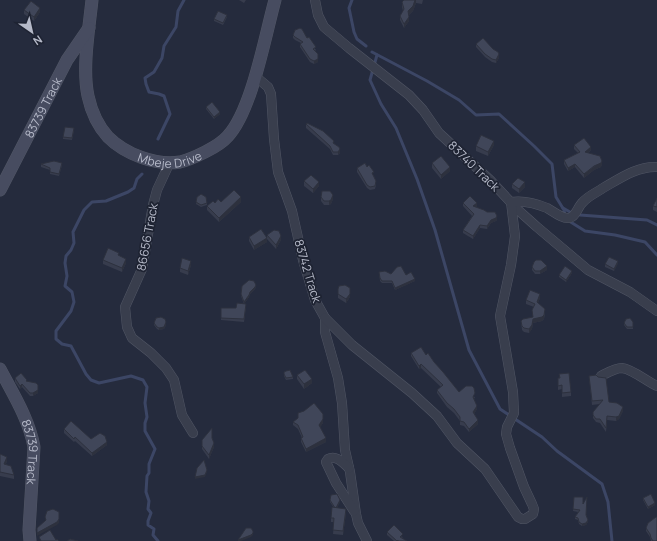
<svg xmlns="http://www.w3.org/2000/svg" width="657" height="541" font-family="Manrope,sans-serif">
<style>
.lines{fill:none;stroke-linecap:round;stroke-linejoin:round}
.stream{stroke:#3c4665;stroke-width:3}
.street-casing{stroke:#515665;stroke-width:10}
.secondary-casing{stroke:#515665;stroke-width:13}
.street{stroke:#393e4d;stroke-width:9}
.secondary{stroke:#474c60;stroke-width:12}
.wall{fill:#373c4d}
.shaded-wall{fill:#2d313e}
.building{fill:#404659;stroke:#2d313e}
.labels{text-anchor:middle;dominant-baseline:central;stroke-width:3.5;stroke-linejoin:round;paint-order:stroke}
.street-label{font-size:12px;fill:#b5b9c8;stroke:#1e2332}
</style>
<rect width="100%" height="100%" fill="#252b3d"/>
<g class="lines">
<!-- stream -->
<g class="stream">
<polyline points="352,0 349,8 354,32 357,39 366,46"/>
<polyline points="372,52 427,81 459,100 476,115 499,114 534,146 552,164 556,197 564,210 565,215"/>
<polyline points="377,55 370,80 381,104 396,128 417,179 435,230 469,350 500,409 542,437 557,451 602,484 608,502 612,541"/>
<polyline points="158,139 170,114 164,96 159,94 149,92 146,84 145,78 154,72 162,58 164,46 176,27 178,11 184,0"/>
<polyline points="142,174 137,179 134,188 128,192 106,201 92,202 84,210 73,232 74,243 71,250 66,256 65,263 67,276 65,286 72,292 74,302 71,311 56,331 56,339 62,344 71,346 86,374 91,380 99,383 131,376 143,380 147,387 145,403 147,417 145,423 145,431 155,449 149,464 149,473 147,476 146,492 149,501 148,509 151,513 148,521 148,525 154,529 153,535 158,541"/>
<polyline points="563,208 570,212"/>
<polyline points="580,215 647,220 657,225"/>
<polyline points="569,221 585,231 615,235 645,242 657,255"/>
</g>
<!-- street casing -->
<g class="street-casing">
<g id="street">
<polyline points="315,0 318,15 324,27 349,48 409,95 423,110 439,133 490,180 518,210 537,227 588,270 630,292 657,311"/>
<polyline points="255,76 268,87 271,94 274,139 278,172 292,211 303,260 315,300 325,318 325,332 338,378 342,403 345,450 350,472 356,514 358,523 367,541"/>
<polyline points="170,162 157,190 153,205 142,269 125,307 127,327 132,338 151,353 166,368 174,380 182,415 193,433"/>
<path d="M325,318L352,345L412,393L437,416L457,443L485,469L518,517L522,519H525L533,514L534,509L532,504L524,487L510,448L506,434L507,427L514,413L513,392L500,316L511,265L515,236L511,202C524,200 535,203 547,208C553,211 562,219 569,218C576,217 578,206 583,202C588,196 596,193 603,188C619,179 637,166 657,167"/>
<path d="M601,376C607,373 615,368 622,368C632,369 648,382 657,386"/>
<path d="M349,468C342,462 336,455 328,459L326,462L336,483L354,511"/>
</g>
</g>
<!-- secondary casing -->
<g class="secondary-casing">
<g id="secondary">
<path id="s1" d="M92,0C89,29 82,68 88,96C91,110 98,126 108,137C125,154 156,166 180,162C189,160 197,156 205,152C213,148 222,143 228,136C252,110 265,36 275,0"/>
<path id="s2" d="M0,190L67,60L89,28"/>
<path id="s3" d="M0,369C13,394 29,419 34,447L29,530L30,541"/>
</g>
</g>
<!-- street -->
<use href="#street" class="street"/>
<!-- secondary -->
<use href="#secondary" class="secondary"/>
</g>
<!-- wall -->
<g class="wall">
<polygon points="239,0 246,0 244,3"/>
<polygon points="404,0 423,0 422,4 416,3 413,11 409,15 409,21 404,28 400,20 400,16 403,11 402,7 402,2"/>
<polygon points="24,10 40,12 34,21 24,14"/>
<polygon points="227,17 223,25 214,21 214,19"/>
<polygon points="293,35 307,38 316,50 315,51 318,62 314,64 310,62 300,47 300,44 301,43 295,40 293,38"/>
<polygon points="476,44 499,58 496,63 492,62 485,57 476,47"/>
<polygon points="206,107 220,114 214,119 206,109"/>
<polygon points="306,124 334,144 340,153 338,155 333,155 330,149 306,128"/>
<polygon points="74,130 72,140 63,139 63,137"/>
<polygon points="494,145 488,156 476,151 476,146"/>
<polygon points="574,145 591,150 588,153 602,164 601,167 594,170 584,178 575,167 568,171 564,164 564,160 578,153 574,149"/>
<polygon points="432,163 450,171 441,179 432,168"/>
<polygon points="41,164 62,165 59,176 50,174 50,170 41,167"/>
<polygon points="357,168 374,176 376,185 375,189 370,190 367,188 357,172"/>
<polygon points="304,181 319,186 313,193 304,186"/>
<polygon points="512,184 525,187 519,193 512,188"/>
<polygon points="197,197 207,203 207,205 201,207 196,204"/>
<polygon points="321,197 333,199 331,204 329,205 324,205 321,201"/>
<polygon points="657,198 657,212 653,210 653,206"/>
<polygon points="241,202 219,222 207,210 207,206 215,203"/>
<polygon points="463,203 477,206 476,207 487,212 497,220 496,221 491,223 487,229 480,228 473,239 463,233 463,230 472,216 463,206"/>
<polygon points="267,235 281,240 276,249 267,239 267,242 254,250 249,241 249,237 267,237"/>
<polygon points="119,256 126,263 122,272 103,264 103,260"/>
<polygon points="618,263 614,271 605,267 605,264"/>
<polygon points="191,265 188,275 180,272 180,268"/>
<polygon points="532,267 547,270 540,274 535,274 532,270"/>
<polygon points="379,272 406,275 415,281 395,290 392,283 382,283 380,281"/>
<polygon points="572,273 566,282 559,277 559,275"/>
<polygon points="256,287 255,289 250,294 249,297 244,304 246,306 244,322 221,320 221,308 236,308 244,304 241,296 241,294"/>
<polygon points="338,289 350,297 346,303 338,298"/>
<polygon points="540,298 538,303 545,314 544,319 542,321 533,323 532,329 529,333 524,332 522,330 521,321 533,317 534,307 526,304 526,300"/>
<polygon points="633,322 633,329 627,329 624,325 624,323"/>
<polygon points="154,323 166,325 164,329 159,330 157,329 154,325"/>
<polygon points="411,353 426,355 434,362 459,392 475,397 474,399 477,409 474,414 478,424 469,432 464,426 460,425 460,421 454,413 447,407 437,393 437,390 441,387 421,368 419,369 411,356"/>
<polygon points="284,374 293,377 293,379 286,380 284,376"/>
<polygon points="559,374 571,392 571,396 562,397 562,389 558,390 558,378 559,378"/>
<polygon points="297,375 312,383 304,389 297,379"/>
<polygon points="589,376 609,402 623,411 619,419 616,421 607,420 606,432 600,423 596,422 593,418 593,415 600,404 592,405"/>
<polygon points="15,378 27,381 38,393 33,396 30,396 22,387 20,389 15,382"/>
<polygon points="323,414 323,423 320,427 326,442 306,452 301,442 301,438 302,438 298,429 293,425 293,422"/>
<polygon points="64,429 91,439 107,445 92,456 75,441 74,442 64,433"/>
<polygon points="212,438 214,447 209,459 202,449 202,440"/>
<polygon points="0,454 7,461 6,464 14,475 14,479 0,476"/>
<polygon points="574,497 583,504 588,522 586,525 582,526 579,524 578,520 575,519 575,517 578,512 573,511"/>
<polygon points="643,498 655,505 648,509 643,500"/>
<polygon points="330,500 340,502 337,508 346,513 343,535 333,534 334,522 331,522 331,518 334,508 330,502"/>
<polygon points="646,528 657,541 651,541 650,537 646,531"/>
<polygon points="387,532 403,537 402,538 407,541 394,541 387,535"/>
</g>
<!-- shaded-wall -->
<g class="shaded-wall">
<polygon points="415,0 416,0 416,3 413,11 408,16 408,11"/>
<polygon points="40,8 40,12 34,21 34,17"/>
<polygon points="409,17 409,21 404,28 404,24"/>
<polygon points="499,54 499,58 496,63 496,60"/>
<polygon points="318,59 318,62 314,64 314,61"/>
<polygon points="220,112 220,114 214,119 214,117"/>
<polygon points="494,141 494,145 488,156 488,152"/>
<polygon points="591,147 591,150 585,155 585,152"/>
<polygon points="340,149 340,153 338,155 338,152"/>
<polygon points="602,161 602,164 601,167 594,170 584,178 584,174"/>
<polygon points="575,164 575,167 568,171 568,168"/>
<polygon points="450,167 450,171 441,179 441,175"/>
<polygon points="319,182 319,186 313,193 313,189"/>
<polygon points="525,182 525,187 519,193 519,189"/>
<polygon points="333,195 333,199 331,204 329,205 329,201"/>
<polygon points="241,197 241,202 219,222 219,218"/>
<polygon points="477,203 477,206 473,210 473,206"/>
<polygon points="497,216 497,220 496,221 491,223 487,229 487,226 491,220"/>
<polygon points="480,225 480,228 473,239 473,236"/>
<polygon points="281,236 281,240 276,249 276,245"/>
<polygon points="267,238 267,242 254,250 254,246"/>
<polygon points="126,259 126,263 122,272 122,268"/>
<polygon points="191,261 191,265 188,275 188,271"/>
<polygon points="618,261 618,263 614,271 614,269"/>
<polygon points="547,266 547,270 540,274 540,271"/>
<polygon points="572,271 572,273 566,282 566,280"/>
<polygon points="415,279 415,281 395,290 395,288"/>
<polygon points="256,285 255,289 250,294 249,297 244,304 244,302 250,292"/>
<polygon points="350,294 350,297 346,303 346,299"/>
<polygon points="540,294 540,298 537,306 537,302"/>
<polygon points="545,309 544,319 542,321 533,323 532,329 529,333 529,329 533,319"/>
<polygon points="166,322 166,325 164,329 159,330 159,328"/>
<polygon points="421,364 421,368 419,369 419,366"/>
<polygon points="312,379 312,383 304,389 304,384"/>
<polygon points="22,384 22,387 20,389 20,386"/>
<polygon points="38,385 38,393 33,396 33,393"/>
<polygon points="477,406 477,409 473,416 473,412"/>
<polygon points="623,407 623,411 619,419 616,421 616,417"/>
<polygon points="323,419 323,423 319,429 319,425"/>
<polygon points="478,420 478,424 469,432 469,429"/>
<polygon points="326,438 326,442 306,452 306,449"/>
<polygon points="107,442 107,445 92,456 92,453"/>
<polygon points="214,443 214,447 209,459 209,455"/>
<polygon points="7,457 7,461 4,468 4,464"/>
<polygon points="207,470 207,472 205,477 195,479 195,477"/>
<polygon points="340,500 340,502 335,511 335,509"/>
<polygon points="655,503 655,505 648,509 648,507"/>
<polygon points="346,509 346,513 343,535 343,531"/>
<polygon points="59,519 59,523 57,525 37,536 37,533"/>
<polygon points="588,520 588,522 586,525 582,526 582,524"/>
<polygon points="253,533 253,535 251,537 241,541 238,541 238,540"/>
</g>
<!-- building -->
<g class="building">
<polygon points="404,0 415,0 413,6 408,11 409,17 404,24 400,16 404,9 402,2"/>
<polygon points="31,1 40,8 34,17 24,10"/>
<polygon points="218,11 227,15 223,23 214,19"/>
<polygon points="300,28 302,29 307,38 309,37 316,47 313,49 318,54 318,59 314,61 310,59 300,44 303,42 295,37 293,35 295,30"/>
<polygon points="483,38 493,49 498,52 499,54 496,60 492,59 485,54 476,44"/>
<polygon points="212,102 220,112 214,117 206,107"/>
<polygon points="307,123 323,131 334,141 333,143 339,147 340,149 338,152 333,152 330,146 306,124"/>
<polygon points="65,127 74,128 72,138 63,137"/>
<polygon points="481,135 494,141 488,152 476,146"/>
<polygon points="584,138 591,147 585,152 600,156 602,161 601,163 594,166 584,174 575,164 568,168 564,160 580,152 574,145"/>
<polygon points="441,156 450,167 441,175 432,163"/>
<polygon points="54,161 62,163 59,174 50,172 50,168 41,164"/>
<polygon points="365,163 367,167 369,165 374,172 372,173 376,181 375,186 370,187 367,185 357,168"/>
<polygon points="311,175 319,182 313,189 304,181"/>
<polygon points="518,178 525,182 519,189 512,184"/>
<polygon points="234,190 241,197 219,218 207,206 213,201 215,203 218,199 221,202"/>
<polygon points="322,191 330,191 333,195 331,200 329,201 324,201 321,197"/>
<polygon points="201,194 206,197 207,203 201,205 196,202 197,197"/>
<polygon points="470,196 477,203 473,206 484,210 487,212 495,212 497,216 496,218 491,220 487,226 480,225 473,236 463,230 474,214 463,203"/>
<polygon points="657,198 657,207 653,206"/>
<polygon points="261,229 267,238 254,246 249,237"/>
<polygon points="274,230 279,231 281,236 276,245 267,235"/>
<polygon points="108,248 119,253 118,255 126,259 122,268 103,260"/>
<polygon points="609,257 618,261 614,269 605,264"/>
<polygon points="182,258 191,261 188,271 180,268"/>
<polygon points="536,260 541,260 547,266 540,271 535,271 532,267 534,262"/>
<polygon points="401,266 406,275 411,272 415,279 395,288 392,281 382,281 380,278 379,272 385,271 391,274 397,267"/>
<polygon points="565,266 572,271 566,280 559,275"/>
<polygon points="249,280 254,281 256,285 255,287 250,292 249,295 244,302 241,294 242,286"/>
<polygon points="345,285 350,288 350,294 346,299 338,294 338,289 339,286"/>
<polygon points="530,290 540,294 537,302 545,309 544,315 542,317 533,319 532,325 529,329 524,328 522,326 521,321 523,319 533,317 532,310 535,304 526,300"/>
<polygon points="237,303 246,304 244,319 221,318 221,308 236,308"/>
<polygon points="161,317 165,319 166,322 164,327 159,328 157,327 154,323 156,318"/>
<polygon points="630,318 633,322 633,327 627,327 624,323 626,319"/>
<polygon points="421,347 426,355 428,353 434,362 443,372 459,392 466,386 472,386 474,388 475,393 473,397 477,406 473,412 478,420 469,429 464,422 460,421 460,417 454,409 447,403 437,390 443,385 421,364 419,366 411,353"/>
<polygon points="290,370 293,377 286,378 284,374 284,372 286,371"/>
<polygon points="305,370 312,379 304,384 297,375"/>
<polygon points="21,373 27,380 26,381 36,383 38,385 38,390 33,393 30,393 22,384 20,386 15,378"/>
<polygon points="569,373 571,392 562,393 562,385 558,386 558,378 560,378 559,374"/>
<polygon points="596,375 598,377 606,378 609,402 617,403 623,407 619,416 616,417 607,416 606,428 600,419 596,419 593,415 593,412 603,400 592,401 589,376"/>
<polygon points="314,403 323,414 323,419 319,425 326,438 306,449 301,438 303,437 298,425 293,422 298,418 298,413 304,411"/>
<polygon points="71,421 91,439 100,433 105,436 107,442 92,453 75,437 74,439 64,429"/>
<polygon points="212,428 212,438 214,443 209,455 202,446 202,440"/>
<polygon points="0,454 7,457 4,464 11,466 14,475 0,472"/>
<polygon points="204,460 207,470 205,475 195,477 197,468"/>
<polygon points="337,494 340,500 336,508 335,508 330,500 331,495"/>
<polygon points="651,494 655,503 648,507 643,498"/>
<polygon points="574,497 583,497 583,504 587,497 586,515 588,520 586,523 582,524 579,522 578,518 575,517 580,510 573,509"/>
<polygon points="332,507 346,509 343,531 333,530 334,518 331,518"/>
<polygon points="53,509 59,512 59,519 57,522 37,533 37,528 46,520 45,517 47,511"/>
<polygon points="656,517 657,517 657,541 653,541 651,538 650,534 646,528 648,523"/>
<polygon points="394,525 403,534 400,537 407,541 398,541 398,540 397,541 387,532"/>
<polygon points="246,528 251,528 253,531 253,533 251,535 238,540"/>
<polygon points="50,530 56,540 57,539 59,541 41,541 39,537"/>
<polygon points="70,539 78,541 67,541"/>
</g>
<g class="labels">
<!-- street labels -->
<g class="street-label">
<text stroke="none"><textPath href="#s2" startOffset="93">83739 Track</textPath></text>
<text stroke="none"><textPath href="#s1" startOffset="211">Mbeje Drive</textPath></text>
<text transform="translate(474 166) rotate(44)">83740 Track</text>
<text transform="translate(147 237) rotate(-79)">86656 Track</text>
<text transform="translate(308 271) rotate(73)">83742 Track</text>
<text stroke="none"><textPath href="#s3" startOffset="90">83739 Track</textPath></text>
</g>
</g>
<!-- north arrow -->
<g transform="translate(32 32) rotate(146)" stroke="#1e2332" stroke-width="3" paint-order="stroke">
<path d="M0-3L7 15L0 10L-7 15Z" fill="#b5b9c8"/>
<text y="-6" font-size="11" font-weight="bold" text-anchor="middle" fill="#b5b9c8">N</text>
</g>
</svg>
